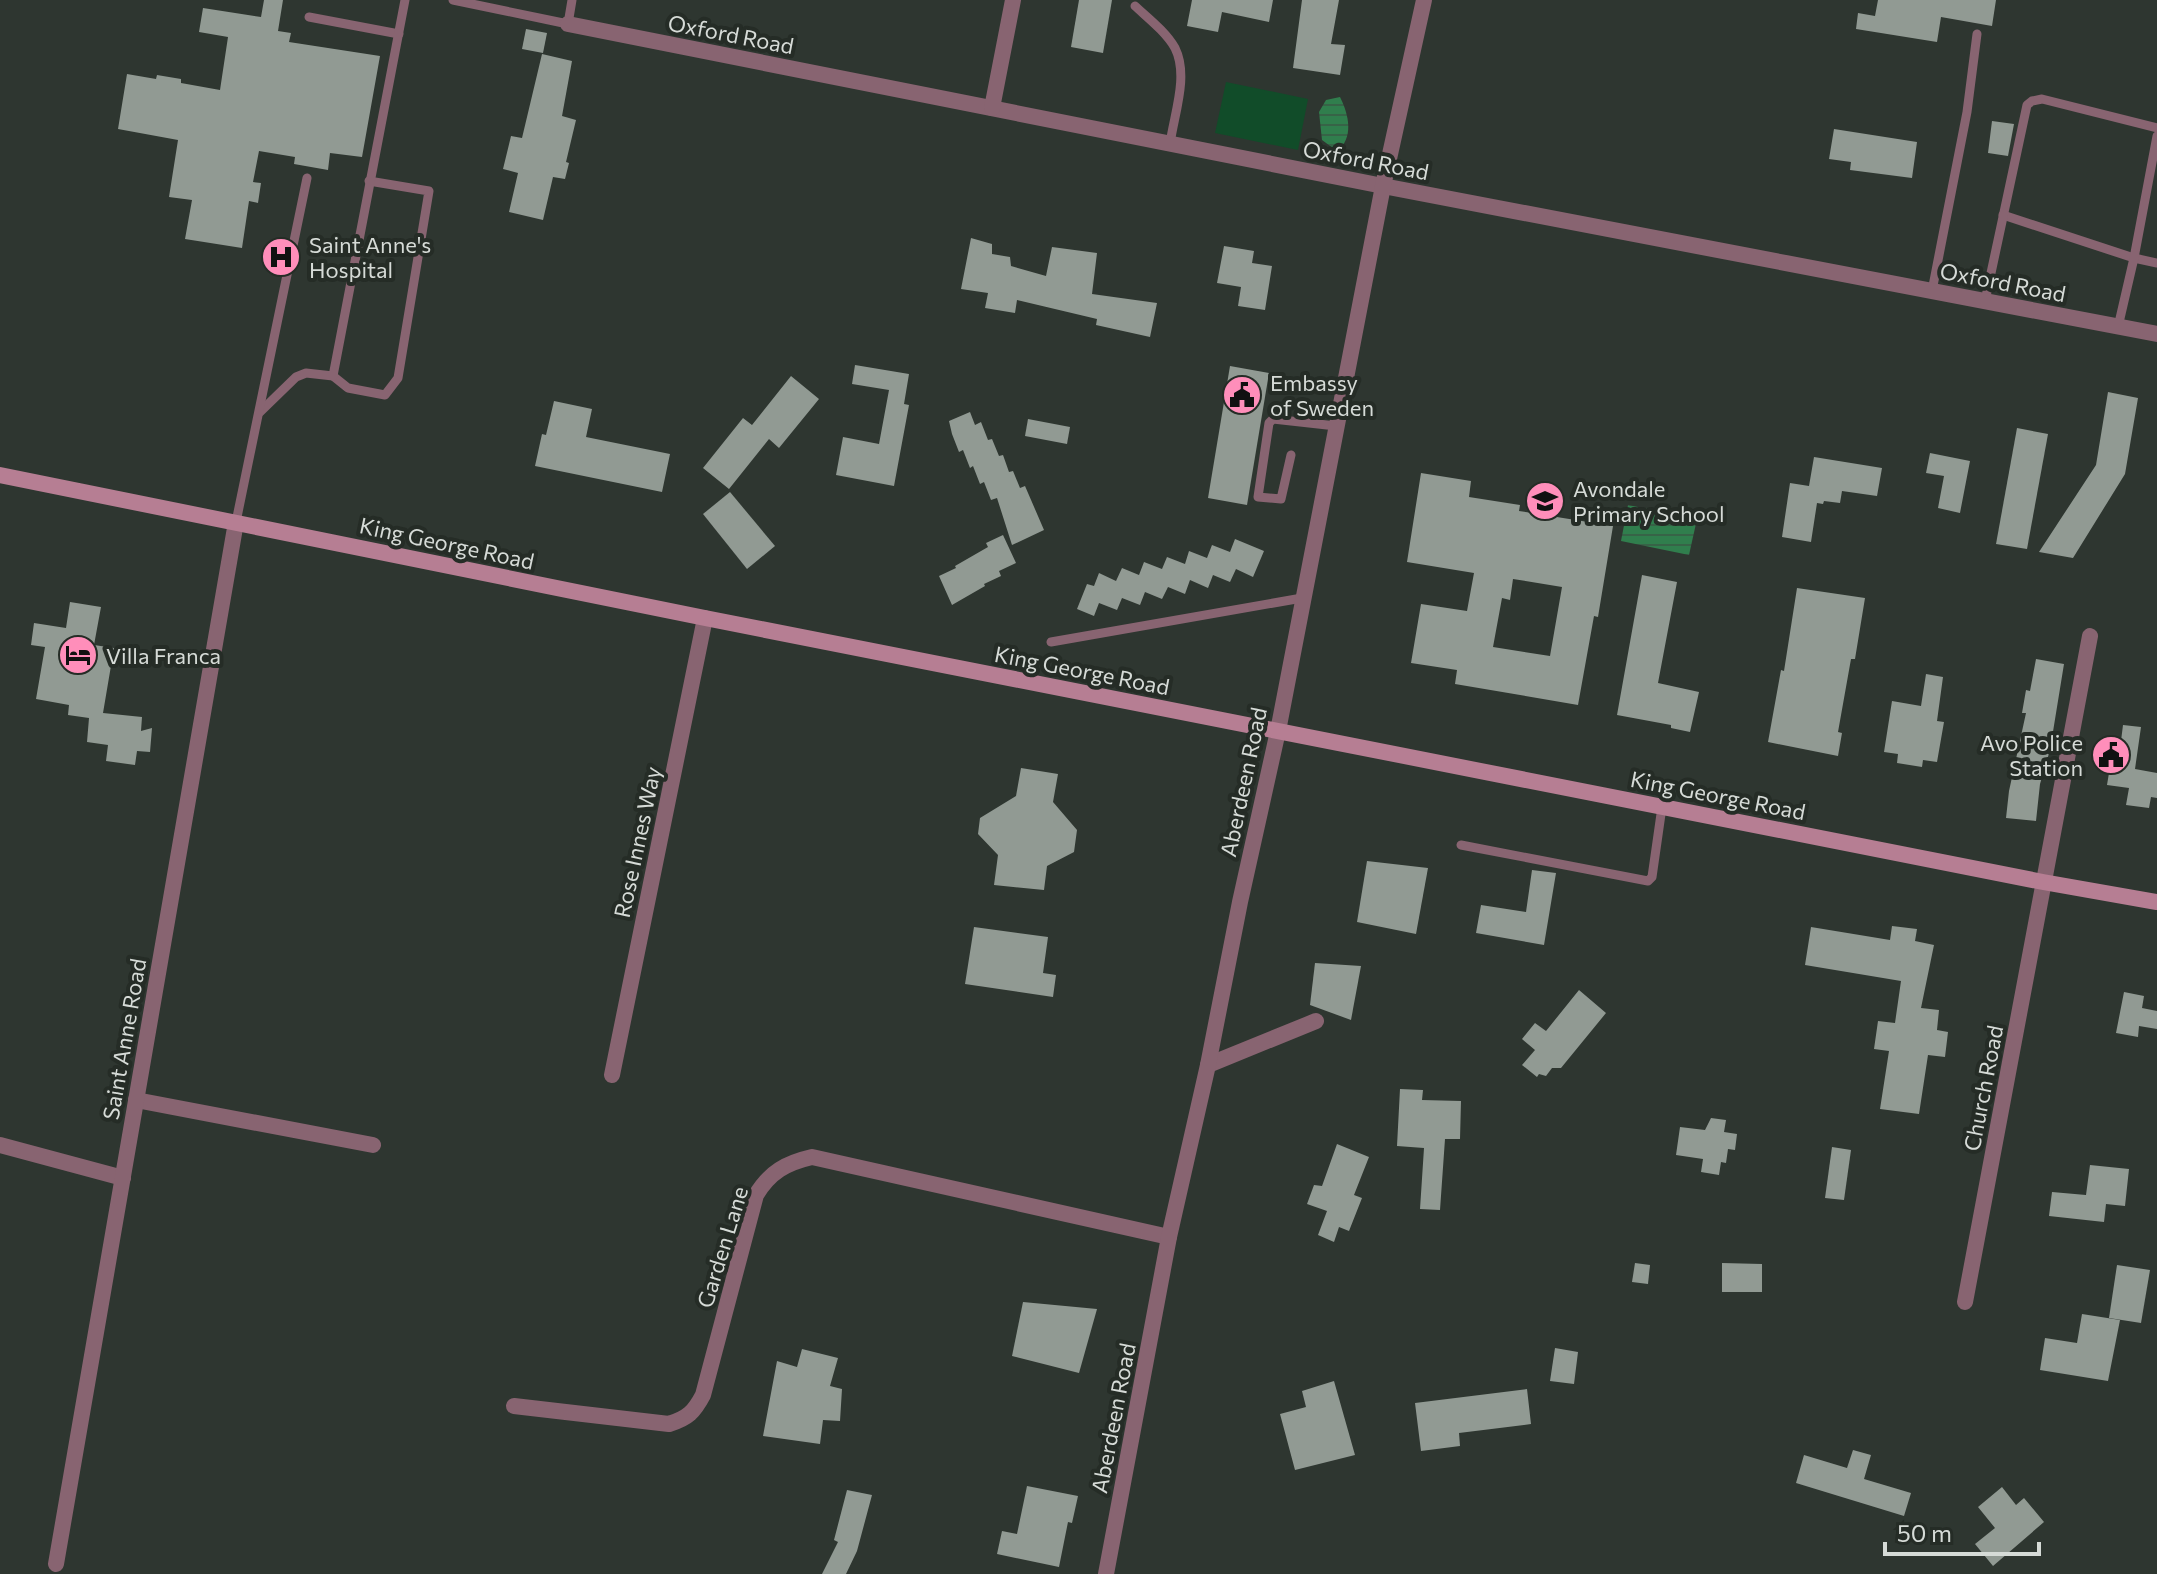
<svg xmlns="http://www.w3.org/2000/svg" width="2157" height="1574" font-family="Commissioner,sans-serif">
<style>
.pitch{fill:#114c29}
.water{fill:url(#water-rules)}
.building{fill:#919a93;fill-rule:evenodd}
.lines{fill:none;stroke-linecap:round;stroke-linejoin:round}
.service{stroke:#886471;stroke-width:9}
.minor{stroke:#886471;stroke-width:16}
.secondary{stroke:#b67e93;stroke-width:16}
.labels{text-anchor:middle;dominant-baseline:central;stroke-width:8;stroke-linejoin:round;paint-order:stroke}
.street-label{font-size:22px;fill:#d6dbd7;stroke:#252c26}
.poi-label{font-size:22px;fill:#d6dbd7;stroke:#252c26;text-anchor:start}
</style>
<defs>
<pattern id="water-rules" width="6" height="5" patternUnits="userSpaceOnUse" patternTransform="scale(2)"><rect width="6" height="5" fill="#307e4d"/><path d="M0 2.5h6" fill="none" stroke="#376347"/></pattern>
</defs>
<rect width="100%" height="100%" fill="#2e3630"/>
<!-- pitch -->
<polygon class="pitch" points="1226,82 1308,99 1298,150 1215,133"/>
<!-- water -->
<g class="water">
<path d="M1340,97C1349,115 1354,138 1337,151L1322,140L1319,112L1326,100Z"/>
<polygon points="1628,505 1697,519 1689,555 1621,541"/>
</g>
<!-- building -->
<g class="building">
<polygon points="264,0 283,0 278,31 291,33 289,42 380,56 362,157 330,153 328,170 294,164 295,157 259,151 253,182 261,183 258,203 249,201 242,248 185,239 192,200 169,197 178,140 118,129 127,74 156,79 157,75 181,79 181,83 220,90 228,37 199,32 203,8 261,17"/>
<polygon points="1079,0 1112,0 1103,53 1071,47"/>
<polygon points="1192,0 1273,0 1269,22 1222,12 1218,32 1187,26"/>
<polygon points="1302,0 1339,0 1331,44 1345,45 1340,75 1293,68"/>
<polygon points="1878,0 1996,0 1992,26 1941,17 1937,42 1856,29 1858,13 1875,16"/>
<polygon points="526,29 547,33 543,53 522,49"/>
<polygon points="542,54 572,61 562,116 576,120 566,162 569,163 565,179 553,177 543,220 509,212 518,173 503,169 511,136 522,138"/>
<polygon points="1992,121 2014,124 2008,156 1988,153"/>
<polygon points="1834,129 1917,142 1912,178 1850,170 1851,162 1829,159"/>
<polygon points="971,238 992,244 992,254 1010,257 1011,266 1046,276 1052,247 1097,253 1092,294 1157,303 1150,337 1096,325 1097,319 1017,300 1015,313 985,308 988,293 961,289"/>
<polygon points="1224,246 1254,251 1252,263 1272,266 1265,310 1238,306 1241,287 1217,283"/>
<polygon points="855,365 909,374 904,404 909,405 894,486 836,475 843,437 879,444 889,390 852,384"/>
<polygon points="1230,366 1269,373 1247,505 1208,498"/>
<polygon points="791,376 819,399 779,448 769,439 729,489 703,468 743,418 752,425"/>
<polygon points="2108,392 2138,398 2125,474 2073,558 2039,552 2096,465"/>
<polygon points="554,401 592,409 586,437 670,454 662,492 535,466 542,434 546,435"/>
<polygon points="970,412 975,425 981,422 988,440 992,439 999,456 1003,455 1009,472 1013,471 1020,488 1025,486 1044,530 1012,545 997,498 991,500 984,482 980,484 973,466 970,468 963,450 959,452 952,434 949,421"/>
<polygon points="1028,419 1070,427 1067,444 1025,436"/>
<polygon points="2017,428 2048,434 2027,549 1996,544"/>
<polygon points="1930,453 1970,461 1960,513 1938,508 1944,476 1926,473"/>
<polygon points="1814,457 1882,468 1877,496 1842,491 1840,503 1824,501 1823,504 1817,503 1811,542 1782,537 1790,483 1809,486"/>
<path d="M1421,473L1471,481L1469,497L1520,505L1519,511L1613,526L1598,617L1594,616L1578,705L1455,684L1457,670L1411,663L1421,604L1467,611L1474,573L1407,562ZM1513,579L1562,587L1550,656L1493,647L1502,598L1510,600Z"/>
<polygon points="730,492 775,546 747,569 703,514"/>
<polygon points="1003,535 1016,563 999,571 1001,576 984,584 985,586 952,605 939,576 956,568 955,566 988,547 986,543"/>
<polygon points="1235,539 1264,551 1253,577 1236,569 1230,582 1213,575 1208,588 1190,580 1185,594 1168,587 1162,599 1145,592 1140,605 1122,598 1117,610 1099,603 1094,616 1077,609 1087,584 1094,586 1099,573 1116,581 1122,568 1139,575 1144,562 1162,569 1167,557 1185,564 1189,551 1207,558 1212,545 1230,552"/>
<polygon points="1642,575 1677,582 1658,683 1699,692 1690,732 1671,728 1671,725 1617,715"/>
<polygon points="1797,588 1865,598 1855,659 1851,659 1838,732 1842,733 1838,756 1768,742 1781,670 1784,671"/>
<polygon points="70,602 101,607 94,645 114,648 103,713 142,717 141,731 152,728 150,752 137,751 135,765 106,761 108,745 87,742 89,718 68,715 69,705 36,699 45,647 31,645 34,623 66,628"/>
<polygon points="2036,659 2064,664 2050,750 2040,784 2036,821 2006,818 2009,791 2026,713 2022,713 2026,690 2030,691"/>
<polygon points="1926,674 1943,677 1937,721 1944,722 1937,762 1923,760 1922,767 1897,763 1898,754 1884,752 1892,701 1921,706"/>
<polygon points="2123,725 2141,727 2135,769 2157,773 2157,798 2151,797 2149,808 2126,805 2129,788 2107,785 2112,755 2119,757"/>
<polygon points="1021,768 1058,774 1053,802 1077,830 1074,852 1047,866 1044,890 994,885 998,855 978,834 980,818 1016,796"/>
<polygon points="1367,861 1428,868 1416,934 1357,922"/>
<polygon points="1532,870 1556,873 1544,945 1476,933 1481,905 1526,912"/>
<polygon points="1892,926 1917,929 1915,941 1934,945 1921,1008 1939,1010 1937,1030 1948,1032 1945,1057 1928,1055 1919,1114 1880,1109 1889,1051 1874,1049 1878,1021 1895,1023 1901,981 1805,965 1811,927 1890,940"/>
<polygon points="974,927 1048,937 1043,973 1056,975 1053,997 965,984"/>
<polygon points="1315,963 1361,966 1351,1020 1310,1005"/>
<polygon points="1579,990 1606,1013 1561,1068 1552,1068 1546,1076 1539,1074 1537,1077 1522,1065 1535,1050 1522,1039 1535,1023 1546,1031"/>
<polygon points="2124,992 2144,996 2142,1008 2157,1011 2157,1029 2139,1026 2138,1037 2116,1033"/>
<polygon points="1400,1089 1423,1090 1422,1100 1461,1101 1460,1139 1445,1139 1440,1210 1420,1209 1424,1148 1397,1146"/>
<polygon points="1711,1118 1726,1120 1724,1132 1737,1134 1735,1150 1728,1149 1726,1163 1721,1162 1719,1175 1701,1172 1703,1159 1676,1155 1680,1127 1705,1130"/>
<polygon points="1337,1144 1369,1157 1354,1195 1362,1198 1349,1231 1339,1227 1334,1242 1318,1235 1327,1211 1307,1204 1314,1185 1322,1186"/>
<polygon points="1832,1147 1851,1150 1844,1200 1825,1198"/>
<polygon points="2090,1165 2129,1169 2125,1206 2106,1204 2104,1222 2049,1216 2052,1192 2086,1195"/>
<polygon points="1635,1263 1650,1265 1648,1284 1632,1282"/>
<polygon points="1722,1263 1762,1264 1762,1292 1722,1292"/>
<polygon points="2117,1265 2150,1270 2141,1323 2109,1318"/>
<polygon points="1023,1302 1097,1309 1079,1373 1012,1356"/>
<polygon points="2082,1314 2120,1320 2108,1381 2040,1370 2045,1338 2077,1343"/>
<polygon points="1555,1348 1578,1352 1574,1384 1550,1381"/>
<polygon points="802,1349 838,1358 830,1386 842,1389 840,1421 823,1420 820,1444 763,1436 777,1361 797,1367"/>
<polygon points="1334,1381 1355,1455 1295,1470 1280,1414 1306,1407 1302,1391"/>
<polygon points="1527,1389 1531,1424 1459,1433 1460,1446 1421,1451 1415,1403"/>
<polygon points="1853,1450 1871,1455 1864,1479 1911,1493 1904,1516 1796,1483 1804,1455 1847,1468"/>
<polygon points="1027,1486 1078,1496 1072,1523 1068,1522 1059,1567 997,1554 1002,1531 1017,1534"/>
<polygon points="2002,1487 2016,1505 2024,1498 2044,1522 1993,1566 1975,1544 1995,1528 1978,1507"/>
<polygon points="847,1490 872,1495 857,1551 846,1574 822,1574 838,1542 834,1540"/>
</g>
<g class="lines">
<!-- service -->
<g class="service">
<polyline points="453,0 568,24 572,0"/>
<path d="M1135,6C1148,18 1166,32 1175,48C1189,76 1174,114 1170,144"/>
<polyline points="309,17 399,34"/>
<polyline points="2003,215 2134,258 2157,263"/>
<polyline points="1932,291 1967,112 1977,34"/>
<polyline points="1985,301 2027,105 2032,101 2042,99 2157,128"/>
<polyline points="2118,327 2134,258 2157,136"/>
<polyline points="333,376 348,388 385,395 398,378 429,191 369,181"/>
<polyline points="260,412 296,377 306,373 333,376 405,0"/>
<polyline points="1291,455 1281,499 1258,497 1269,423 1273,419 1336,426"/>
<polyline points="236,522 307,178"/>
<polyline points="1051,642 1302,598"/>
<polyline points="1461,845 1648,881 1652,877 1662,807"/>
</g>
<!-- minor -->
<g class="minor">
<polyline points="568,24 1383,186 2157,334"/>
<polyline points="992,108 1013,0"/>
<polyline points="1208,1065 1316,1021"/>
<polyline points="612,1075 705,618"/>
<polyline points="136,1100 373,1145"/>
<polyline points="0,1145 123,1178"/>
<polyline points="1965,1302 2090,636"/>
<path d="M514,1406L669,1424C688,1418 694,1412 703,1395L756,1195C770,1172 786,1163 812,1157L1169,1237"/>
<polyline points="56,1564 236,522"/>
<polyline points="1106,1574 1169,1237 1208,1065 1240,902 1278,731 1383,186 1424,0"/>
</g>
<!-- secondary -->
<polyline class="secondary" points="0,475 705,618 2043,882 2157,902"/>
</g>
<!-- icons -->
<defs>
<g id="hospital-disc" transform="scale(2)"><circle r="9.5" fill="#ff8eba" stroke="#252c26"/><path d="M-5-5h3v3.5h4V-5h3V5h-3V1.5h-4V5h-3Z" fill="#111"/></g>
<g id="civic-disc" transform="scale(2)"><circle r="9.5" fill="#ff8eba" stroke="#252c26"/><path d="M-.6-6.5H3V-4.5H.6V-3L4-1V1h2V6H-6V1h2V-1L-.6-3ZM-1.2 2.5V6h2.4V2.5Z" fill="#111"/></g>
<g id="school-disc" transform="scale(2)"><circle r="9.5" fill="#ff8eba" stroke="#252c26"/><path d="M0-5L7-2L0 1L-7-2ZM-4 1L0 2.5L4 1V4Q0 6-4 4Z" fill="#111"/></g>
<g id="hotel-disc" transform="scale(2)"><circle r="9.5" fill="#ff8eba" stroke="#252c26"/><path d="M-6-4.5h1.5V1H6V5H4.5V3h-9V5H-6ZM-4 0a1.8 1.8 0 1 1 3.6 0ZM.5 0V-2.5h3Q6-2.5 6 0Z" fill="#111"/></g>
</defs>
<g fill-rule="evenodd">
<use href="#hospital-disc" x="281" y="257"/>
<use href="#civic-disc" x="1242" y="395"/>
<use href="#school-disc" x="1545" y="501"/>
<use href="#hotel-disc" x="78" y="655"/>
<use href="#civic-disc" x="2111" y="755"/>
</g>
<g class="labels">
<!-- street labels -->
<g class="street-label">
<text transform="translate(731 34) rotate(11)">Oxford Road</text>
<text transform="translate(1366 160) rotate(11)">Oxford Road</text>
<text transform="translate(2003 282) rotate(11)">Oxford Road</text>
<text transform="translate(447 543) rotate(12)">King George Road</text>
<text transform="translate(1082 670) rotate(11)">King George Road</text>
<text transform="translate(1243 782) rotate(-78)">Aberdeen Road</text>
<text transform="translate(1718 795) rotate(11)">King George Road</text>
<text transform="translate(637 842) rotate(-78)">Rose Innes Way</text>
<text transform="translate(124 1039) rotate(-80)">Saint Anne Road</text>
<text transform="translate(1983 1088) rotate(-79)">Church Road</text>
<text transform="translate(722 1247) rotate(-73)">Garden Lane</text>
<text transform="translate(1113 1418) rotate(-79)">Aberdeen Road</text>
</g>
<!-- poi labels -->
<g class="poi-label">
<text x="309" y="244">Saint Anne's<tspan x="309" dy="25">Hospital</tspan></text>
<text x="1270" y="382">Embassy<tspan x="1270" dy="25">of Sweden</tspan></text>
<text x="1573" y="488">Avondale<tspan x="1573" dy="25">Primary School</tspan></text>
<text x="106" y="655">Villa Franca</text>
<text x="2083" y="742" text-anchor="end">Avo Police<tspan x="2083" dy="25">Station</tspan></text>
</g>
</g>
<!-- scale -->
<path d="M1885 1542v12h154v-12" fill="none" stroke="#d6dbd7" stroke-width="4"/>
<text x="1897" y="1542" font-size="24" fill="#d6dbd7" stroke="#252c26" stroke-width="6" paint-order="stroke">50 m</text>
</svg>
